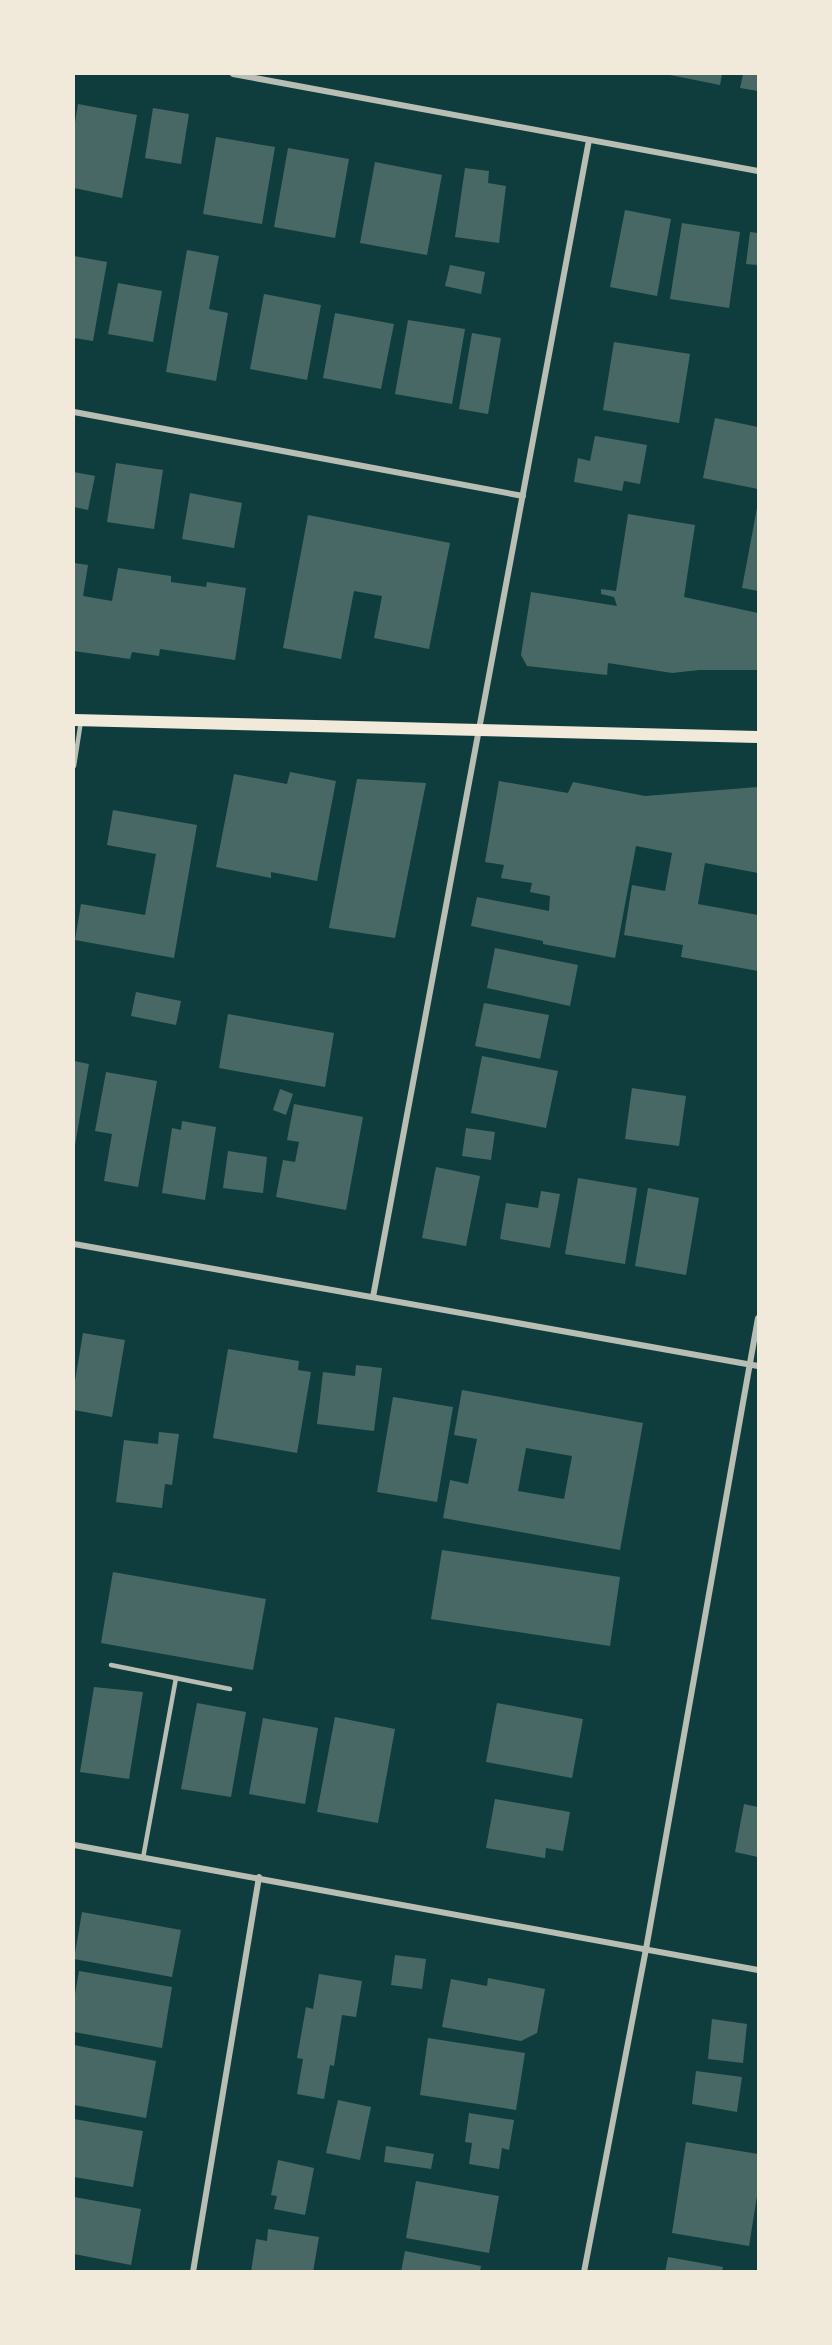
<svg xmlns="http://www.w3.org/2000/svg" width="832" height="2345" font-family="'Roboto Condensed',sans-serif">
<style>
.building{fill:#486865;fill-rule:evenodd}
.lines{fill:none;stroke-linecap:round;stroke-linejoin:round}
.service{stroke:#b8beb3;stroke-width:4.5}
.minor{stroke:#b8beb3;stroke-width:6}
.secondary{stroke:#f1e9da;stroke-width:12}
</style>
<rect width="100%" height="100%" fill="#0f3d3e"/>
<!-- building -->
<g class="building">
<polygon points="665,74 722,74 720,85"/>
<polygon points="743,74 758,74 758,91 740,88"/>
<polygon points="78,104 137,115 122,198 74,188 74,129"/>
<polygon points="153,108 189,114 181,164 145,158"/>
<polygon points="216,137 275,147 262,224 203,214"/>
<polygon points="288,148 349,159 335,238 274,227"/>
<polygon points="375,162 442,175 427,255 360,243"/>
<polygon points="465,168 489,171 488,183 506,186 499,243 455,237"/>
<polygon points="625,210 671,219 657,296 610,287"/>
<polygon points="682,223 740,232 729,308 670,299"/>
<polygon points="750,232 758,233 758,265 746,264"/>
<polygon points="187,250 219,256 209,309 228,313 216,381 166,372"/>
<polygon points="74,256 107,262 93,341 74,338"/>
<polygon points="450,265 485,272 481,294 445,286"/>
<polygon points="118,283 162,291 153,342 108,334"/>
<polygon points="264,294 321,305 307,380 250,369"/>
<polygon points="335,313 394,324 381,389 323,378"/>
<polygon points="408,320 465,329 452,404 395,394"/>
<polygon points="472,333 501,338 488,414 459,409"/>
<polygon points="614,342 690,354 679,423 603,410"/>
<polygon points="715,418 758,427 758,489 703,478"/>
<polygon points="595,436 647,445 640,484 624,481 622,491 574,482 578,458 590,461"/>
<polygon points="116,463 163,470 154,529 107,522"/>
<polygon points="74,472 95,476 88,510 74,507"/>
<polygon points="190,493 242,503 234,548 182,539"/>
<polygon points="757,508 758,508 758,591 742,588"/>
<polygon points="628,514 695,525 684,597 758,613 758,670 699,670 672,673 608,663 607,675 527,666 521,655 531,592 617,606 614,597 601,594 601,589 616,591"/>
<polygon points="308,515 450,543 429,649 374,638 382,596 354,591 341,659 283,648"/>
<polygon points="74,563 88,565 83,596 112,601 118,568 171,576 171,582 206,587 207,582 246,588 235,660 160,649 159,656 132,652 130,659 74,651"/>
<polygon points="290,772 336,781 317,881 271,872 271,878 216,867 234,774 287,784"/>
<polygon points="357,779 426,783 395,938 329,928"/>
<polygon points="499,781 568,793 573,782 645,796 758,787 758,873 705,863 698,904 758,915 758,971 681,957 683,945 624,935 632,885 665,891 672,853 636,846 615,958 543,944 543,941 471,926 477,897 549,911 550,896 530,892 532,883 501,878 504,865 485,862"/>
<polygon points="113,810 197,825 174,958 75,940 81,904 145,915 156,854 107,845"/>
<polygon points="495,948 578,965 570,1006 487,988"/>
<polygon points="136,992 181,1001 176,1025 131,1016"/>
<polygon points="484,1003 549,1015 540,1059 475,1046"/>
<polygon points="228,1014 334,1033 325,1087 219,1068"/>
<polygon points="482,1056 558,1071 546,1128 471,1113"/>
<polygon points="74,1061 89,1064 75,1145 74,1145"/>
<polygon points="106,1072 157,1081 138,1187 104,1181 112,1134 95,1131"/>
<polygon points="632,1088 686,1096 679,1146 625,1139"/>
<polygon points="280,1089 293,1094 286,1115 273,1110"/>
<polygon points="294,1104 363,1117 346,1210 276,1197 283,1160 295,1162 299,1142 287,1140"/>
<polygon points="182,1121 216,1127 205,1200 162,1193 172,1128 181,1130"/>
<polygon points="466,1128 495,1132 491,1160 462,1156"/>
<polygon points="228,1151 267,1157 263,1193 223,1188"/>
<polygon points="436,1167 480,1176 466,1246 422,1238"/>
<polygon points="578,1178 637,1188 625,1264 565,1254"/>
<polygon points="648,1188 699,1198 686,1275 635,1266"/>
<polygon points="541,1191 560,1194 550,1248 500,1239 506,1203 538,1208"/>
<polygon points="83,1333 125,1340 112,1417 74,1410 74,1387"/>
<polygon points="228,1349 299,1361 298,1370 311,1372 297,1453 213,1438"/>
<polygon points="356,1365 382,1368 374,1431 317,1424 323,1372 355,1376"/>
<path d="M462,1390L643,1423L620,1550L443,1518L450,1480L468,1484L477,1439L454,1435ZM526,1448L572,1456L564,1499L518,1491Z"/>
<polygon points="393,1397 453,1407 437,1502 377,1492"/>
<polygon points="159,1432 179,1434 172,1485 165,1484 162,1508 116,1502 124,1440 158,1444"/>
<polygon points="442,1550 620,1577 610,1646 431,1619"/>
<polygon points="113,1572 266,1599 253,1670 101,1643"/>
<polygon points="94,1687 143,1692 129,1779 80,1772"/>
<polygon points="197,1703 246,1712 231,1797 181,1789"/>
<polygon points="497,1703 583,1719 572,1778 486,1762"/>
<polygon points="335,1717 395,1729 378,1823 317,1812"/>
<polygon points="263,1718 318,1728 305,1804 249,1794"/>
<polygon points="495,1799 570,1812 563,1851 546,1848 545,1858 486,1848"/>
<polygon points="744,1804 758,1807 758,1857 735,1852"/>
<polygon points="82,1912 181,1930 172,1977 74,1959"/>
<polygon points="395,1955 426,1959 422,1989 391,1985"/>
<polygon points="79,1971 172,1987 162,2048 74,2032 74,2000"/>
<polygon points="319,1974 362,1981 356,2017 342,2015 334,2066 330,2065 324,2099 297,2094 303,2059 297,2058 306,2007 313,2009"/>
<polygon points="488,1978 545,1989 537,2033 521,2041 442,2027 451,1979 487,1986"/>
<polygon points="712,2019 747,2024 743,2063 708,2059"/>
<polygon points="428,2038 525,2053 516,2110 420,2095"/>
<polygon points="74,2045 156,2061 146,2118 74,2105"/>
<polygon points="696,2071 742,2077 737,2112 692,2104"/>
<polygon points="338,2100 371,2107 360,2160 326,2153"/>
<polygon points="469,2113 514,2120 509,2150 502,2148 499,2169 469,2164 472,2143 465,2142"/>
<polygon points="74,2119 143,2131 133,2187 74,2177"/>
<polygon points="686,2142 758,2154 758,2190 749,2246 672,2233"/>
<polygon points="386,2146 434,2154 431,2169 384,2162"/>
<polygon points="278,2160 314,2168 305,2215 274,2209 277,2196 271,2195"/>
<polygon points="416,2181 499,2196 489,2253 406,2238"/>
<polygon points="74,2197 141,2209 131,2265 74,2254"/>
<polygon points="268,2229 319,2237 313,2272 251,2272 256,2239 267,2241"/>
<polygon points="405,2251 481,2266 480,2272 401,2272"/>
<polygon points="668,2257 723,2267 722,2272 665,2272"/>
</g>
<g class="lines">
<!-- service -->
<g class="service">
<polyline points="74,766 81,721"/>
<polyline points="111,1665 230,1689"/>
<polyline points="143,1858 176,1678"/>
</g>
<!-- minor -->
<g class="minor">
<polyline points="233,74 758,171"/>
<polyline points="74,412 523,496"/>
<polyline points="74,1244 758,1366"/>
<polyline points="373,1297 589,140"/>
<polyline points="74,1845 758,1970"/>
<polyline points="193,2272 259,1877"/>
<polyline points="584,2272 646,1949 758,1318"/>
</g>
<!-- secondary -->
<polyline class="secondary" points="74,720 758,737"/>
</g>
<!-- border -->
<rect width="832" height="2345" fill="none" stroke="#f1e9da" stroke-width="150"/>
</svg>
